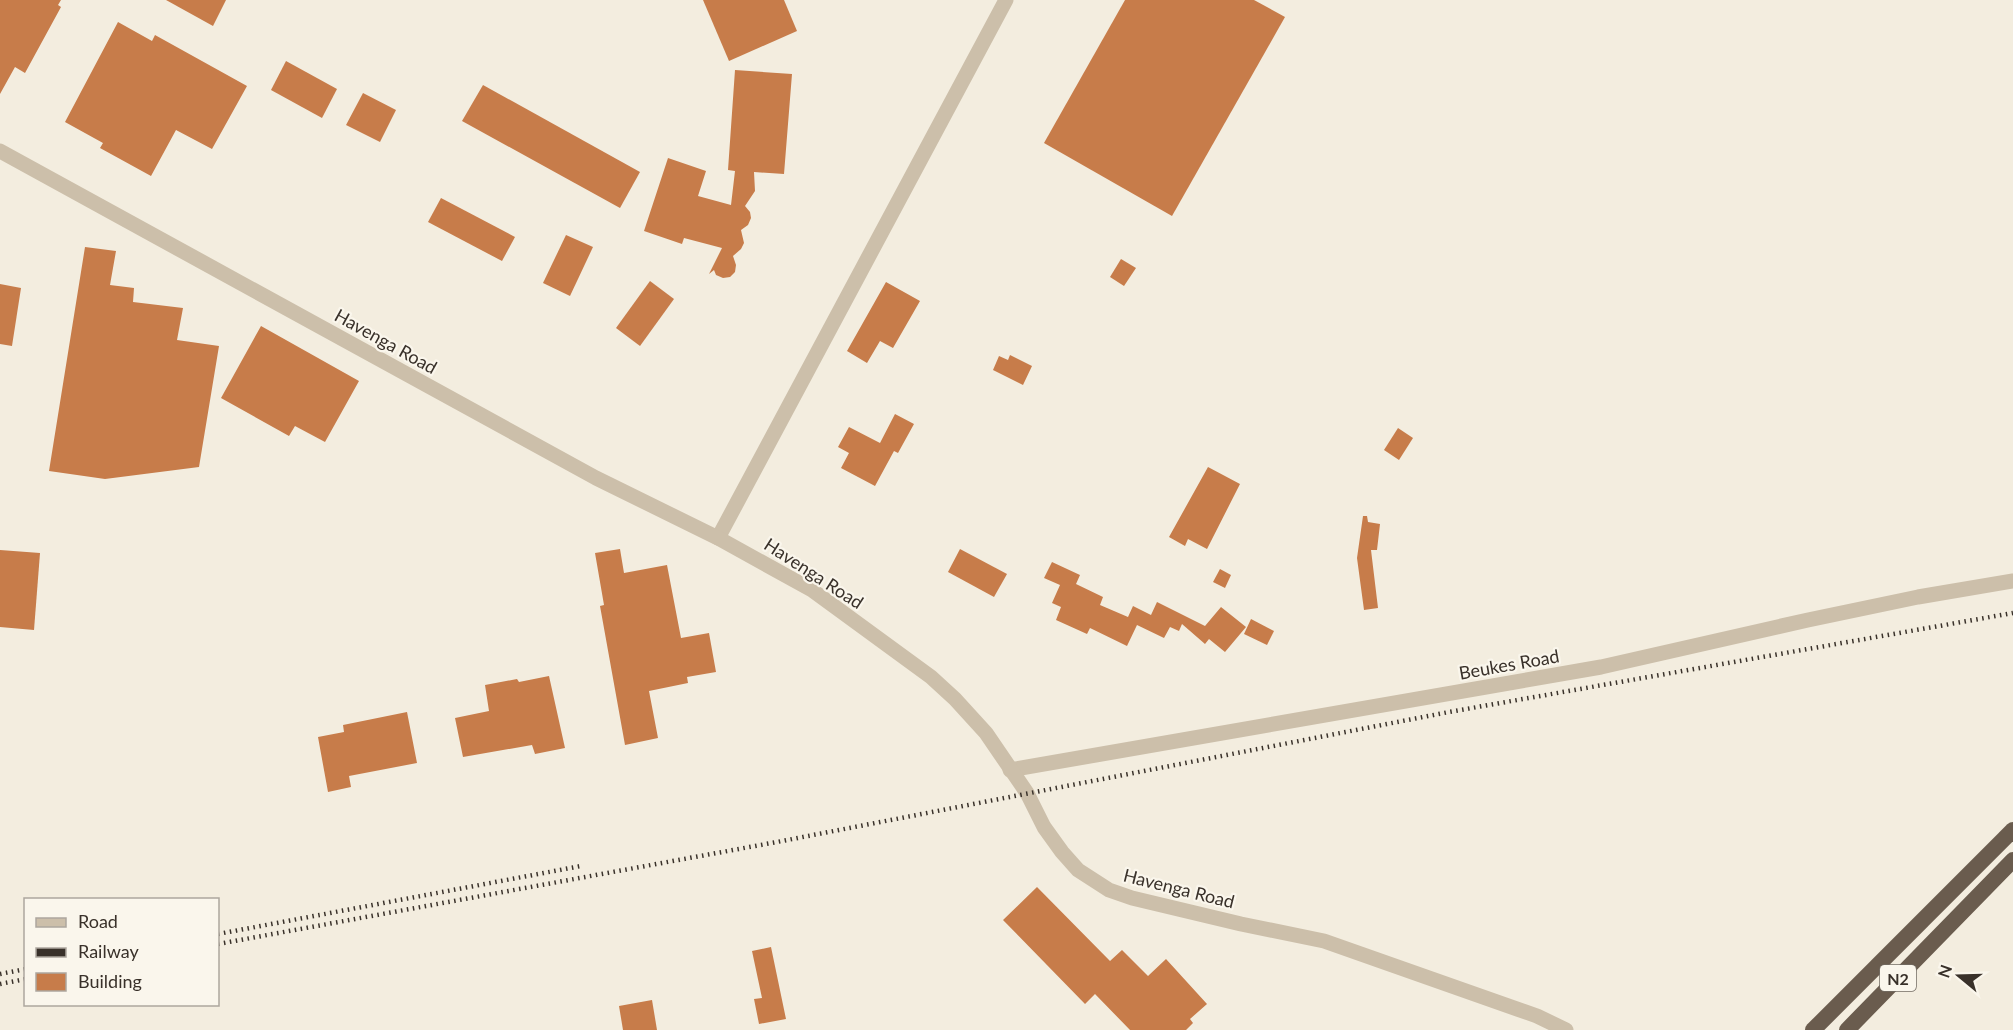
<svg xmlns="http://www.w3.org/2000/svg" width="2013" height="1030" font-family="Lato,sans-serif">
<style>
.building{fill:#c77c4a}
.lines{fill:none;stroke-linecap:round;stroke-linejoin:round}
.minor{stroke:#ccbfaa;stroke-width:15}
.tertiary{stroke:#ccbfaa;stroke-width:15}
.trunk{stroke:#6a5c4e;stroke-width:16}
.rail{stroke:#39312a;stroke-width:4.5;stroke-dasharray:1.5 4.5;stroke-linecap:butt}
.labels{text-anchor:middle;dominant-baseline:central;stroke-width:4.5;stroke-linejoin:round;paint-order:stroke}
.shield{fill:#faf6ec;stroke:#736c64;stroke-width:1.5}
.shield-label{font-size:16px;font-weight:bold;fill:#39312a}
.street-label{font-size:18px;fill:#39312a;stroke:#faf6ec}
</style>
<rect width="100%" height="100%" fill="#f3eddf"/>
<!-- building -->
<g class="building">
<polygon points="0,0 61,0 58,5 61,7 25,73 15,67 0,94"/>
<polygon points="166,0 226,0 213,26"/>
<polygon points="703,0 784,0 797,31 729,61"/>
<polygon points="1125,0 1254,0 1285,17 1172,216 1044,143"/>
<polygon points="118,22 152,41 155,35 247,86 212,149 176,130 151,176 100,148 103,143 65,122"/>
<polygon points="286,61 337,89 322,118 271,90"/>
<polygon points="735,70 792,74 784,174 754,172 755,191 745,206 750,212 751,218 748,225 741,230 744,243 741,249 733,256 736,265 735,272 730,277 723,278 716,275 714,270 709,274 722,248 684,238 682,244 644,231 668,158 706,171 698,196 731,205 735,171 728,170"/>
<polygon points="483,85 640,172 620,208 462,121"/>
<polygon points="363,93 396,110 380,142 346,125"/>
<polygon points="441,198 515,237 502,261 428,222"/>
<polygon points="566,235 593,247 570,296 543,283"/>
<polygon points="85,247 116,251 110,285 134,288 133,302 183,308 177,340 219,346 199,467 105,479 49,471"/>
<polygon points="1121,259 1136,268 1124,286 1110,277"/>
<polygon points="650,281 674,299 640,346 616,328"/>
<polygon points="886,282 920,301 893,348 880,341 867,363 847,351"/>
<polygon points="0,284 21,288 12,346 0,344"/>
<polygon points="261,326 359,381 325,442 295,426 289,436 221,398"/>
<polygon points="1010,355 1032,366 1023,385 993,370 999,356 1008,360"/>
<polygon points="895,414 914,424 898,453 894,451 875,486 841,468 849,453 838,447 849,427 880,443"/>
<polygon points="1398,428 1413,438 1399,460 1384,450"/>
<polygon points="1208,467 1240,484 1207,549 1188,539 1185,546 1169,537"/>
<polygon points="1363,516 1367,516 1368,522 1380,524 1377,550 1371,550 1378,608 1364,610 1357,558"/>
<polygon points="620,549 624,573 667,565 681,638 709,633 716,672 687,677 688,683 649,691 658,738 625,745 600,606 604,605 595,553"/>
<polygon points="960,549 1007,574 994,597 948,572"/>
<polygon points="0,550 40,553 34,630 0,627"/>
<polygon points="1052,562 1080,575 1076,584 1103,597 1100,605 1128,617 1133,606 1151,615 1157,602 1205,626 1221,607 1246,627 1225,652 1209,639 1205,644 1182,624 1179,631 1170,627 1164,638 1137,625 1127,646 1090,628 1087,634 1056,620 1061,607 1052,603 1060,585 1044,578"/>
<polygon points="1220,569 1231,575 1225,588 1213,582"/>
<polygon points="1251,619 1274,631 1267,645 1244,634"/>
<polygon points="549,676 565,748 535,754 532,745 463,757 455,718 489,711 485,685 517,679 519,682"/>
<polygon points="407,712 417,763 349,776 351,787 328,792 318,737 344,732 343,725"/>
<polygon points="1037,887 1110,961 1122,950 1148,976 1166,959 1207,1004 1190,1019 1193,1023 1186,1030 1130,1030 1095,994 1085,1004 1003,920"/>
<polygon points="771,947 786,1019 759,1024 754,999 762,998 752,951"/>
<polygon points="652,1000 657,1030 623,1030 619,1006"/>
</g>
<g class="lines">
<!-- minor -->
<g class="minor">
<polyline points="718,538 1006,0"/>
<polyline points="1010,770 1601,667 1808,620 1918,597 2013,581"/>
</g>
<!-- tertiary -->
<polyline class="tertiary" points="0,151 596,478 718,538 812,590 931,677 955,699 986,733 1027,793 1044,827 1062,852 1078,870 1109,890 1132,898 1241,924 1324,941 1537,1016 1566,1030"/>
<!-- trunk -->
<g class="trunk">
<polyline points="1813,1030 2013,830"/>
<polyline points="1847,1030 2013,860"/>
</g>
<!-- rail -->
<g class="rail">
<polyline points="218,934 581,866"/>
<polyline points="218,944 777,842 1449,712 2013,613"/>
<polyline points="0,974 26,969"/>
<polyline points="0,984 26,979"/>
</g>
</g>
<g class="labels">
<!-- shield labels -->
<rect class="shield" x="1880" y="965" width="36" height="26" rx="4.5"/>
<g class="shield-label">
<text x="1898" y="978">N2</text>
</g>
<!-- street labels -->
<g class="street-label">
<text transform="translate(386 341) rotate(29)">Havenga Road</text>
<text transform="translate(814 573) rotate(33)">Havenga Road</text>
<text transform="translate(1509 664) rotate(-10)">Beukes Road</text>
<text transform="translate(1179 888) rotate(14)">Havenga Road</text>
</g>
</g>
<!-- legend -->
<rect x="24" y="898" width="195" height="108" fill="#faf6ec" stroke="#ada79e" stroke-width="1.5"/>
<rect x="36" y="918" width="30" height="9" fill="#ccbfaa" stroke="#ada79e" stroke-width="1.5"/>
<text x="78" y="928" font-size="18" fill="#39312a">Road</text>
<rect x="36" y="948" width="30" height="9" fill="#39312a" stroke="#ada79e" stroke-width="1.5"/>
<text x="78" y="958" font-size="18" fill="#39312a">Railway</text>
<rect x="36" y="973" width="30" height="18" fill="#c77c4a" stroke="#ada79e" stroke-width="1.5"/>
<text x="78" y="988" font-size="18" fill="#39312a">Building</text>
<!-- north arrow -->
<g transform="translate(1959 976) rotate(289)" stroke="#faf6ec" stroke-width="4.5" paint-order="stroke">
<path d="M0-4.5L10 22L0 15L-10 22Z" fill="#39312a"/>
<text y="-9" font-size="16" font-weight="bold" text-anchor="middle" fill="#39312a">N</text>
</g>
</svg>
